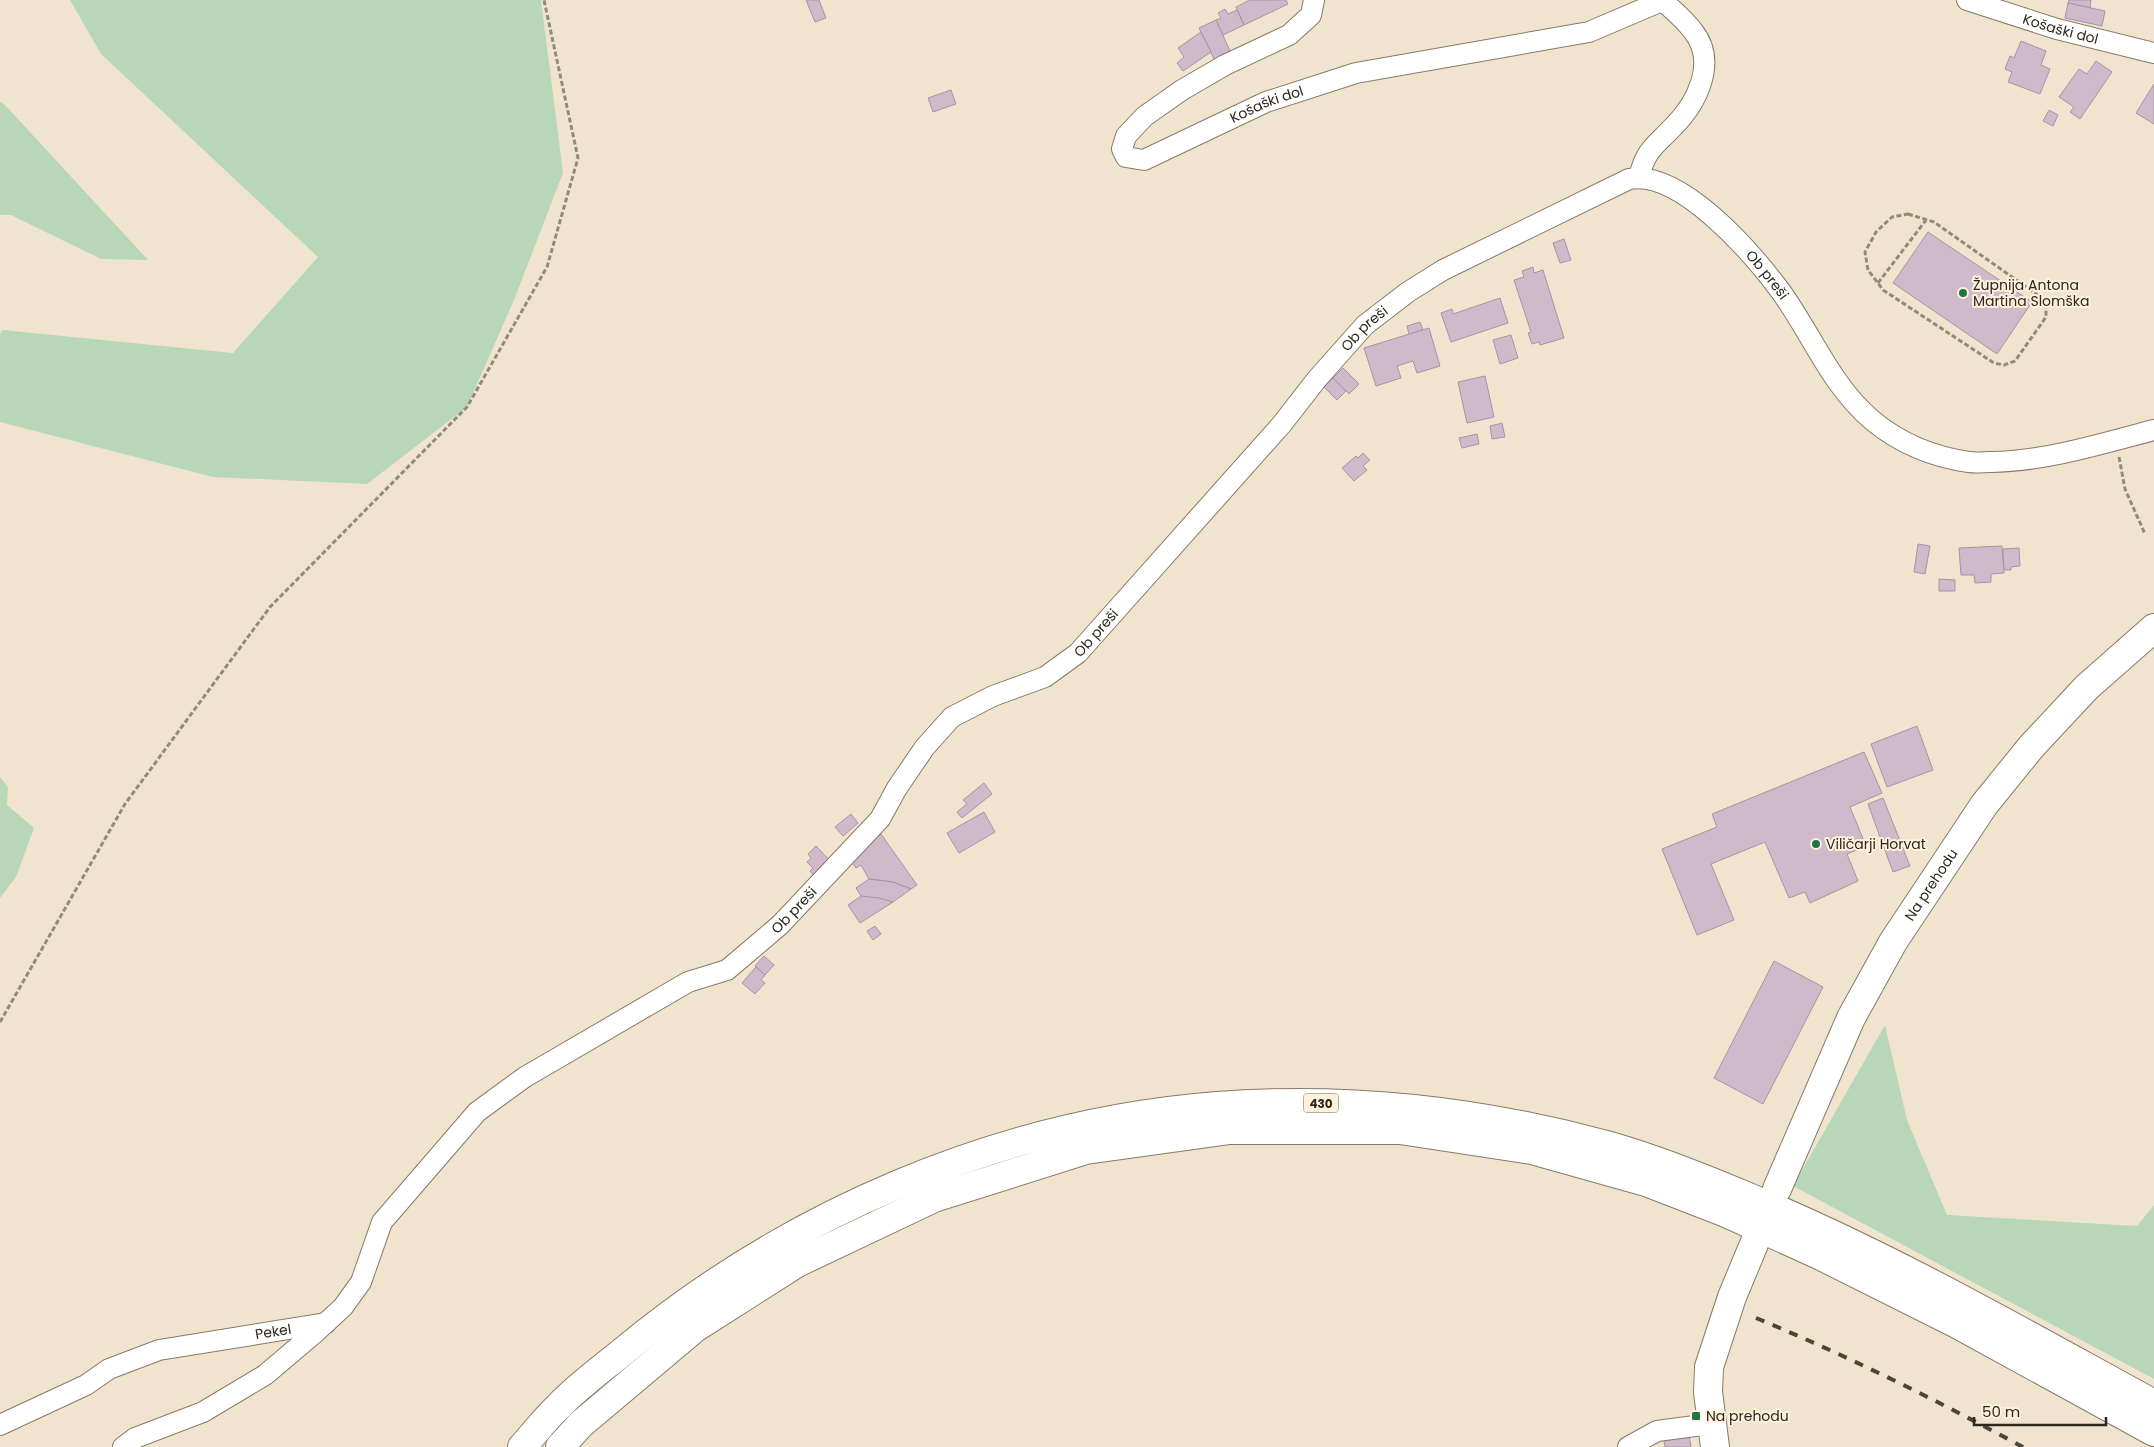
<svg xmlns="http://www.w3.org/2000/svg" width="2154" height="1447" font-family="Poppins,sans-serif">
<style>
.green{fill:#b7d7b8}
.building{fill:#cebacb;stroke:#a793a4}
.lines{fill:none;stroke-linecap:round;stroke-linejoin:round}
.street-casing{stroke:#877b67;stroke-width:22}
.secondary-casing{stroke:#877b67;stroke-width:30}
.highway-casing{stroke:#877b67;stroke-width:30}
.path{stroke:#938a7b;stroke-width:3;stroke-dasharray:5 2.5;stroke-linecap:butt}
.street{stroke:#fff;stroke-width:20}
.secondary{stroke:#fff;stroke-width:28}
.highway{stroke:#fff;stroke-width:28}
.rail{stroke:#4c453b;stroke-width:4;stroke-dasharray:9 9;stroke-linecap:butt}
.poi-dot{fill:#237445;stroke:#fff1db;stroke-width:2}
.labels{text-anchor:middle;dominant-baseline:central;stroke-width:4;stroke-linejoin:round;paint-order:stroke}
.shield{fill:#fff1db;stroke:#6b6457;stroke-width:1}
.shield-label{font-size:12px;font-weight:bold;fill:#2c271f}
.street-label{font-size:14px;fill:#2c271f;stroke:#fff1db}
.poi-label{font-size:14px;fill:#2c271f;stroke:#fff1db;text-anchor:start}
</style>
<rect width="100%" height="100%" fill="#f1e4ce"/>
<!-- green -->
<g class="green">
<polygon points="70,0 541,0 563,173 514,300 467,407 367,484 213,477 0,422 0,334 3,330 233,353 318,257 101,54"/>
<polygon points="0,102 4,104 148,260 101,259 11,215 0,215"/>
<polygon points="0,777 8,787 7,805 34,828 16,877 0,898"/>
<polygon points="1885,1025 1907,1120 1947,1215 2137,1226 2154,1205 2154,1379 1793,1186"/>
</g>
<!-- building -->
<g class="building">
<polygon points="806,0 819,0 826,18 815,22"/>
<polygon points="1250,0 1286,0 1288,4 1244,25 1236,7"/>
<polygon points="2069,0 2091,0 2090,8 2068,3"/>
<polygon points="2068,3 2105,11 2102,26 2065,18"/>
<polygon points="1225,9 1228,14 1237,10 1244,25 1223,35 1216,20 1221,18 1218,13"/>
<polygon points="1216,20 1230,51 1214,59 1199,28"/>
<polygon points="1201,32 1211,52 1183,71 1177,63 1184,57 1178,48"/>
<polygon points="2021,41 2046,51 2041,65 2050,69 2040,94 2008,82 2012,72 2005,69 2010,56 2014,58"/>
<polygon points="2096,61 2112,72 2080,119 2070,112 2074,107 2059,97 2079,69 2087,74"/>
<polygon points="2154,84 2154,124 2136,113"/>
<polygon points="951,90 956,104 933,112 928,98"/>
<polygon points="2049,110 2058,115 2053,126 2043,121"/>
<polygon points="1928,232 2032,302 1997,354 1893,283"/>
<polygon points="1564,239 1571,260 1560,263 1553,243"/>
<polygon points="1533,267 1534,273 1543,270 1564,338 1540,345 1539,342 1532,344 1528,333 1531,332 1514,280 1524,277 1522,271"/>
<polygon points="1500,298 1508,323 1451,342 1441,313 1452,309 1453,314"/>
<polygon points="1420,322 1423,330 1409,334 1407,326"/>
<polygon points="1429,328 1440,366 1417,373 1413,361 1397,366 1401,378 1376,386 1364,348"/>
<polygon points="1511,335 1518,358 1500,364 1493,340"/>
<polygon points="1343,368 1359,384 1349,394 1333,378"/>
<polygon points="1485,376 1494,417 1467,423 1458,382"/>
<polygon points="1333,378 1346,391 1337,400 1324,387"/>
<polygon points="1502,423 1505,437 1492,439 1490,426"/>
<polygon points="1477,434 1479,444 1462,448 1459,438"/>
<polygon points="1363,453 1370,460 1363,466 1367,470 1354,481 1342,468 1356,456 1358,458"/>
<polygon points="1918,544 1930,546 1925,574 1914,572"/>
<polygon points="2002,546 2004,573 1991,574 1991,582 1975,583 1974,575 1961,575 1959,548"/>
<polygon points="2019,548 2020,566 2011,567 2011,570 2004,570 2003,549"/>
<polygon points="1939,579 1955,580 1955,591 1939,591"/>
<polygon points="1917,726 1933,770 1887,787 1871,744"/>
<polygon points="1864,752 1882,793 1850,807 1866,846 1847,854 1858,881 1810,903 1805,892 1789,898 1765,842 1711,864 1734,920 1697,935 1662,849 1717,827 1712,814"/>
<polygon points="984,783 992,794 962,818 957,812 967,804 963,800"/>
<polygon points="1883,798 1910,866 1893,872 1868,804"/>
<polygon points="984,812 995,832 959,853 947,833"/>
<polygon points="851,814 858,823 843,836 835,827"/>
<polygon points="881,834 917,885 911,889 893,882 869,879 861,865 856,868 848,857"/>
<polygon points="816,846 832,863 816,878 810,871 813,868 807,862 811,858 808,854"/>
<polygon points="869,879 893,882 911,889 893,902 861,896 856,888"/>
<polygon points="861,896 879,898 893,902 860,923 848,905"/>
<polygon points="875,926 881,934 873,940 867,931"/>
<polygon points="764,956 774,965 765,975 755,966"/>
<polygon points="1774,961 1823,987 1763,1104 1714,1078"/>
<polygon points="756,967 765,975 761,980 765,983 755,994 742,983"/>
<polygon points="1689,1436 1691,1447 1665,1447 1664,1441"/>
</g>
<g class="lines">
<!-- street casing -->
<g class="street-casing">
<g id="street">
<path id="s1" d="M1314,0L1311,15L1289,35L1225,65L1182,90L1145,116L1126,136L1122,149L1126,157L1144,160L1266,102L1356,73L1589,32L1664,0"/>
<path id="s2" d="M1967,0L2057,29L2154,53"/>
<path d="M1639,177C1646,149 1655,146 1673,127C1697,103 1718,62 1693,31C1685,20 1673,10 1663,1"/>
<path id="s3" d="M0,1425L86,1385L109,1369L159,1350L326,1323"/>
<path id="s4" d="M123,1447L135,1438L203,1412L265,1375L317,1331L343,1307L361,1282L382,1222L477,1112L525,1077L688,982L727,970L780,925L880,819L897,788L925,747L952,717L993,696L1045,677L1078,653L1282,424L1317,379L1365,325L1408,292L1443,270L1629,179C1680,169 1751,252 1779,289C1811,332 1830,385 1873,421C1900,443 1933,457 1969,462C1976,463 1984,462 1991,462C2046,461 2101,444 2154,430"/>
<polyline points="1628,1447 1657,1431 1710,1424"/>
</g>
</g>
<!-- secondary casing -->
<g class="secondary-casing">
<g id="secondary">
<path id="s5" d="M1777,1189L1851,1018L1893,942L1984,805L2031,747L2087,687L2154,628"/>
<polyline points="1715,1447 1708,1392 1709,1367 1732,1297 1754,1244"/>
</g>
</g>
<!-- highway casing -->
<g class="highway-casing">
<g id="highway">
<path d="M522,1447C534,1434 545,1419 558,1407C577,1387 599,1371 620,1354C787,1214 999,1123 1217,1106C1349,1096 1482,1111 1610,1146C1659,1160 1706,1179 1753,1199C1892,1257 2022,1332 2154,1404"/>
<polyline points="560,1447 581,1424 695,1328 797,1263 934,1198 1086,1150 1230,1130 1400,1130 1532,1150 1646,1182 1726,1213 1819,1255 1957,1324 2154,1432"/>
</g>
</g>
<!-- path -->
<g class="path">
<polygon points="1908,214 1934,222 2039,296 2046,306 2046,317 2015,361 2004,365 1994,363 1883,290 1868,270 1865,252 1876,232 1892,217"/>
<polyline points="1878,283 1926,220"/>
<polyline points="2119,457 2125,489 2145,534"/>
<polyline points="0,1022 125,804 270,607 467,407 547,267 578,158 544,0"/>
</g>
<!-- street -->
<use href="#street" class="street"/>
<!-- secondary -->
<use href="#secondary" class="secondary"/>
<!-- highway -->
<use href="#highway" class="highway"/>
<!-- rail -->
<path class="rail" d="M1756,1318C1848,1356 1936,1400 2023,1447"/>
</g>
<!-- markers -->
<g class="poi-dot">
<circle cx="1963" cy="293" r="5"/>
<circle cx="1816" cy="844" r="5"/>
<rect x="1691" y="1411" width="10" height="10" rx="2.5"/>
</g>
<g class="labels">
<!-- shield labels -->
<rect class="shield" x="1303.5" y="1093.5" width="35" height="19" rx="4"/>
<g class="shield-label">
<text x="1321" y="1103">430</text>
</g>
<!-- street labels -->
<g class="street-label">
<text stroke="none"><textPath href="#s2" startOffset="98">Košaški dol</textPath></text>
<text stroke="none"><textPath href="#s1" startOffset="414">Košaški dol</textPath></text>
<text stroke="none"><textPath href="#s4" startOffset="2188">Ob preši</textPath></text>
<text stroke="none"><textPath href="#s4" startOffset="1708">Ob preši</textPath></text>
<text stroke="none"><textPath href="#s4" startOffset="1302">Ob preši</textPath></text>
<text stroke="none"><textPath href="#s5" startOffset="342">Na prehodu</textPath></text>
<text stroke="none"><textPath href="#s4" startOffset="882">Ob preši</textPath></text>
<text stroke="none"><textPath href="#s3" startOffset="292">Pekel</textPath></text>
</g>
<!-- poi labels -->
<g class="poi-label">
<text x="1973" y="285">Župnija Antona<tspan x="1973" dy="16">Martina Slomška</tspan></text>
<text x="1826" y="844">Viličarji Horvat</text>
<text x="1706" y="1416">Na prehodu</text>
</g>
</g>
<!-- scale -->
<path d="M1974 1417v8h132v-8" fill="none" stroke="#2c271f" stroke-width="2.5"/>
<text x="1982" y="1417" font-size="15" fill="#2c271f" stroke="#fff1db" stroke-width="4" paint-order="stroke">50 m</text>
</svg>
